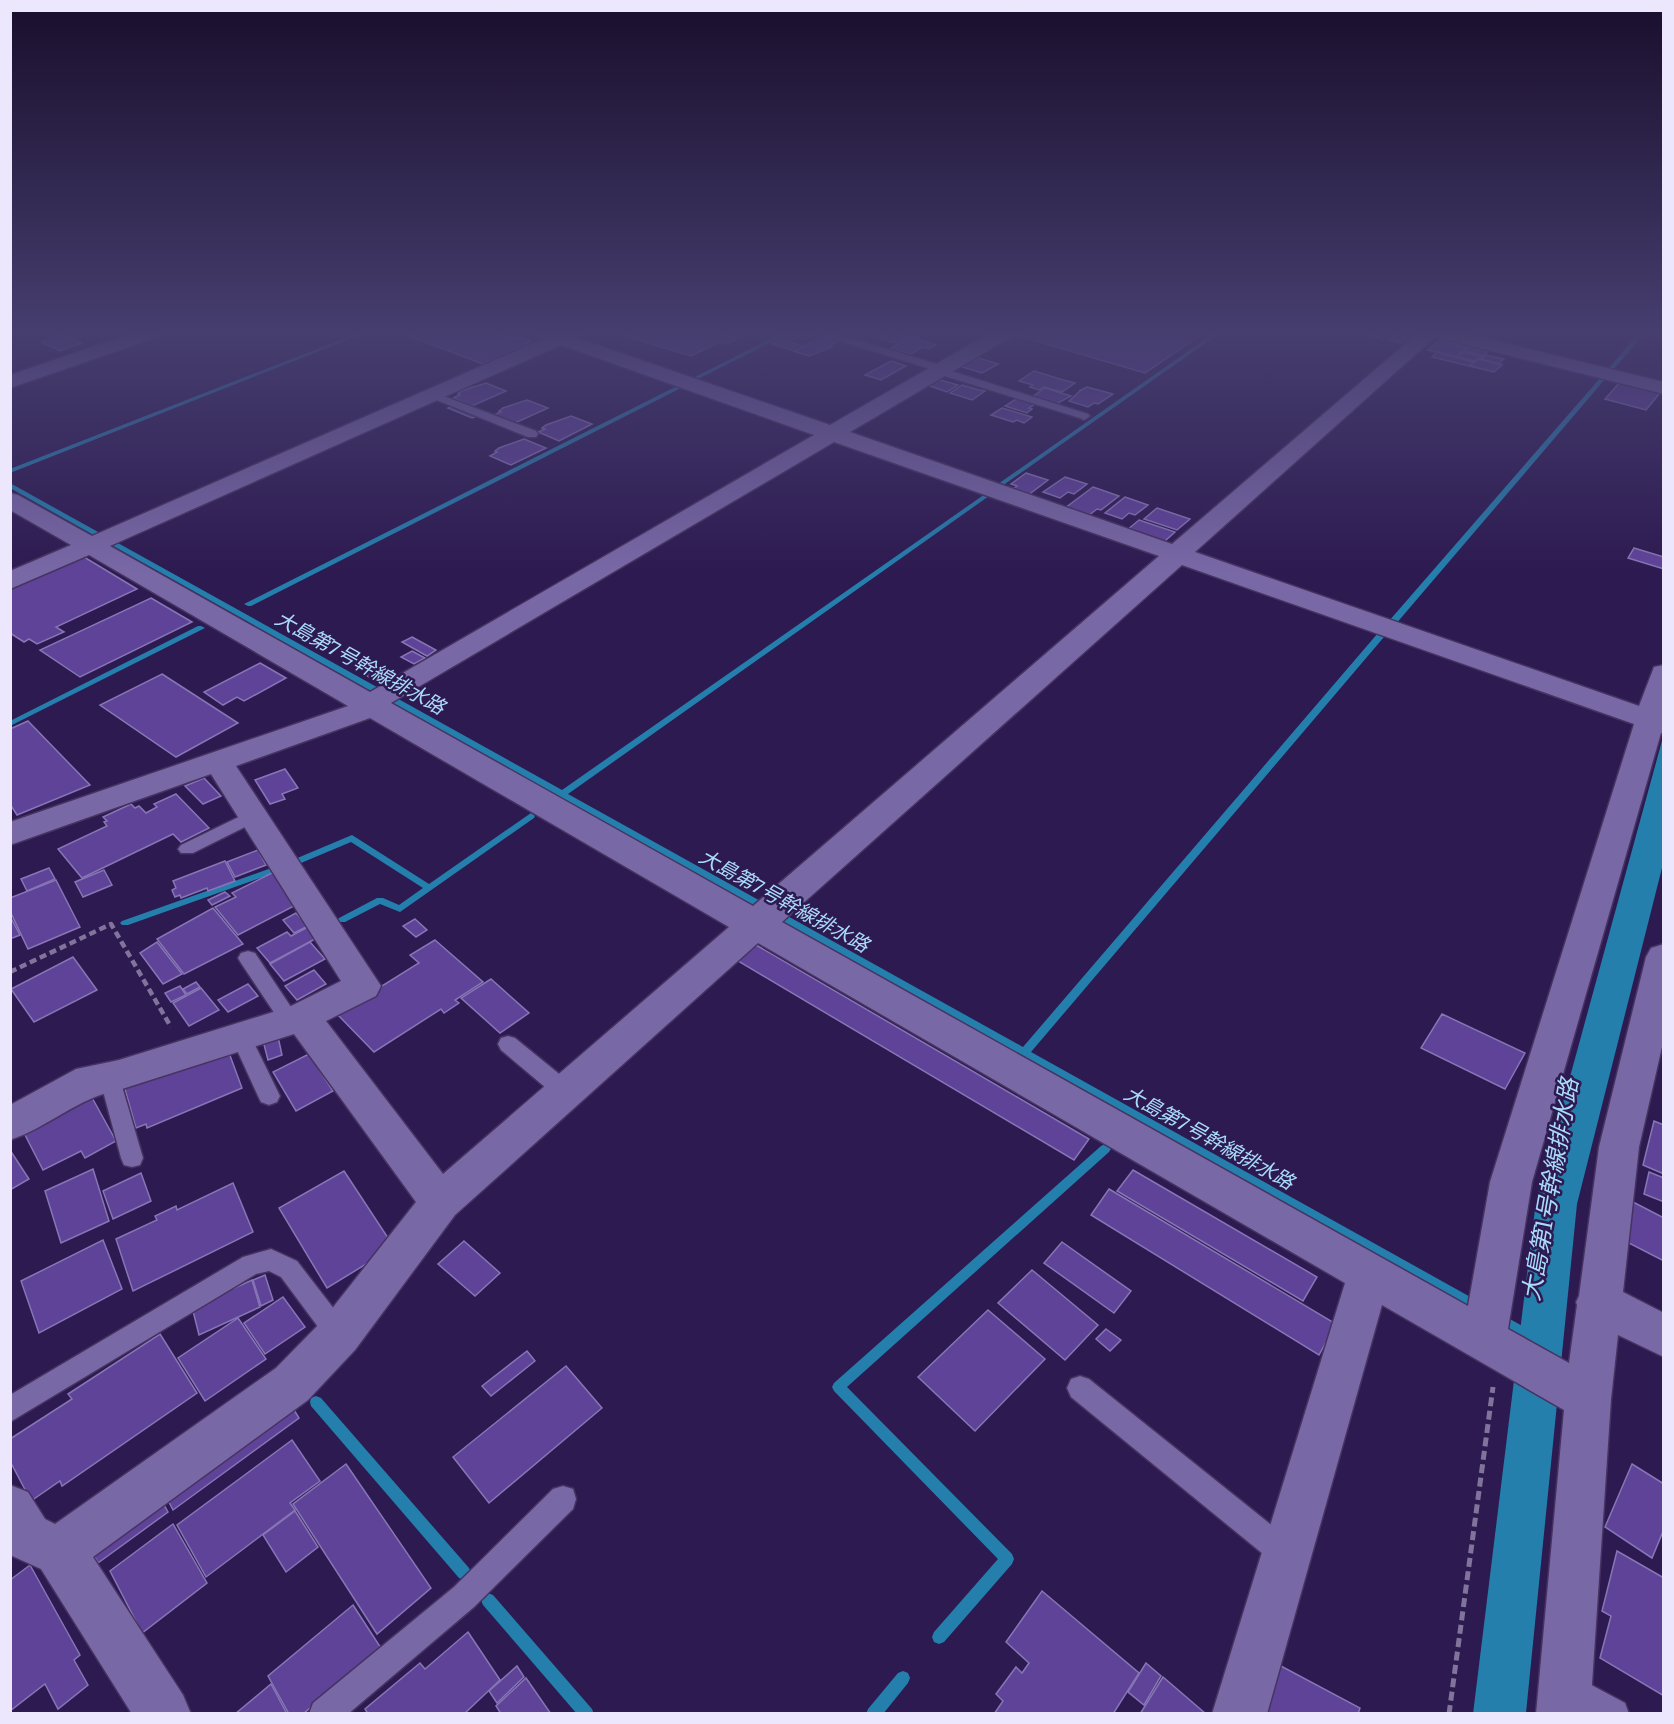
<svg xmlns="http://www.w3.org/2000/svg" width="1674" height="1724" font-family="Literata,'Noto Sans JP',serif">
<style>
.water{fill:#247fad}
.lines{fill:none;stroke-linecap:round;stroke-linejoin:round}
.stream{fill:#247fad;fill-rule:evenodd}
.building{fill:#5f4399;stroke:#8776b5;stroke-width:1.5}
.service-casing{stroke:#463360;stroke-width:3}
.minor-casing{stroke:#463360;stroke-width:3}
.tertiary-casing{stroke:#463360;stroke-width:3}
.path-far1{stroke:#81749c;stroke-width:4.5;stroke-dasharray:7 4;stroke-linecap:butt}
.path{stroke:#81749c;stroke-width:5;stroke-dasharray:9 4.5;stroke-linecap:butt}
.service{fill:#7968a6;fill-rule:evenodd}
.minor{fill:#7968a6;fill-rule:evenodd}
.tertiary{fill:#7968a6;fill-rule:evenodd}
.labels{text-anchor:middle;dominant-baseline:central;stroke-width:5;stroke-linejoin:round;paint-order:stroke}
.water-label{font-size:20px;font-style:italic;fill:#aadbfa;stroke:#2d1a50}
.near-water-label{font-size:24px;font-style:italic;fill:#aadbfa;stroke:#2d1a50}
</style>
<rect width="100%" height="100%" fill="#2d1a50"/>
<!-- water -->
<polygon class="water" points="1663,737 1663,864 1577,1204 1526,1713 1473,1714 1536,1201"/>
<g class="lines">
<!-- stream -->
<g class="stream">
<polygon points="358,333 365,333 10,473 10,469"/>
<polygon points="782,333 789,333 696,380 691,379"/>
<polygon points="1214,333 1220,333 1002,486 998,486 998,484"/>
<polygon points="1639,333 1645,333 1612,371 1608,371 1608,369"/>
<polygon points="1601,377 1606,378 1395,625 1389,625 1389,621"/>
<polygon points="681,384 683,385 683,387 251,606 248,606 244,604"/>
<polygon points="10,483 562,790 985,494 989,494 989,496 568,794 1023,1047 1378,633 1384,633 1384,637 1031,1052 1483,1304 1485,1308 1483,1312 1479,1314 1475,1312 10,488"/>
<polygon points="198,626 201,626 205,628 10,726 10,721"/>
<polygon points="531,813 535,816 534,818 400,912 380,904 345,922 339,922 337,920 339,918 377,898 383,898 399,905 423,888 351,842 301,863 295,863 294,861 295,859 352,835 429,884"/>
<polygon points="277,866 282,869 280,871 128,925 122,925 120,923 122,921"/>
<polygon points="1105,1144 1109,1146 1111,1149 1109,1152 847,1387 1012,1554 1014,1559 1012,1564 944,1642 939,1644 934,1642 932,1637 934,1632 998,1559 834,1391 832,1387 834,1383 1101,1146"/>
<polygon points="1499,1313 1533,1332 1535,1336 1533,1340 1529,1342 1525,1340 1495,1323 1493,1319 1495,1315"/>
<polygon points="316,1396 321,1398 469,1568 471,1573 469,1578 464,1580 459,1578 311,1406 310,1402 311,1398"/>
<polygon points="488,1593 493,1595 592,1709 594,1714 577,1714 483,1605 481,1600 483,1595"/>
<polygon points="903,1671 908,1673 910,1678 908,1683 883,1714 866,1714 868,1709 898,1673"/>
</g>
</g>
<!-- building -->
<g class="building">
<polygon points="401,333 497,333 514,339 520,337 531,341 526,343 529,344 483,364"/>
<polygon points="623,333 721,333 737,339 726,344 720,342 691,356 624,336 627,334"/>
<polygon points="795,333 813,334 804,339 797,336 787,341 800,345 790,350 772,344"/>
<polygon points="890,333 896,333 907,336 894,343 880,338"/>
<polygon points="1019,333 1204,333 1145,373 1015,335"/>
<polygon points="1360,333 1391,333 1383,339"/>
<polygon points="62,334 82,343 60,351 41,342"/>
<polygon points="1395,335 1411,339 1404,344 1389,340"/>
<polygon points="910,336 936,345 929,349 923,347 911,354 890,349"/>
<polygon points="821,337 837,342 829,346 832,347 809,356 793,351"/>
<polygon points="1439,340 1467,347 1456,357 1428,350"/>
<polygon points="1468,347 1488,351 1483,356 1465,351"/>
<polygon points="1437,352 1474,362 1469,366 1432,357"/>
<polygon points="1464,352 1483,357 1474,361 1458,357"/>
<polygon points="1486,355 1504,359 1499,364 1481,359"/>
<polygon points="975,357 998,364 982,373 959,366"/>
<polygon points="1478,359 1502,365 1494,372 1470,366"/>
<polygon points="891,361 906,366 881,380 865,375"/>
<polygon points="1034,371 1060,379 1075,383 1062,392 1044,387 1039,390 1030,387 1033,385 1019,381"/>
<polygon points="937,379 958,385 947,392 927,385"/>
<polygon points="1620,382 1660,393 1646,410 1605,399"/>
<polygon points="486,383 506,391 472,406 453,398 460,395 458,394 461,391"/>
<polygon points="962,385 979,390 985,391 972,400 950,393"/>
<polygon points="1087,387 1113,394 1098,404 1094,403 1088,407 1069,401 1080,391 1079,391"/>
<polygon points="1045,388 1071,396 1056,404 1032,397"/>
<polygon points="1016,399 1035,404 1029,408 1032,409 1027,413 1005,406"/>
<polygon points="527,400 548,408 515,423 494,415 501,412 499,411 503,408"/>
<polygon points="454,406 478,416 472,418 448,408"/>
<polygon points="1002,408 1032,417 1024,423 1017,420 1013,422 991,415"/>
<polygon points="571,416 592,424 559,441 538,432 545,429 542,428 546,425"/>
<polygon points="524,439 546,448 511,465 490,456 497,452 495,451 499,448"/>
<polygon points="1026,473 1048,480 1027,496 1011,491 1017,486 1011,484"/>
<polygon points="1065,477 1087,484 1074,494 1068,492 1060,498 1043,492"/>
<polygon points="1093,487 1119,496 1101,510 1097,509 1088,516 1065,508"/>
<polygon points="1125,497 1148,505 1135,515 1129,513 1122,519 1105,513"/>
<polygon points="1157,508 1190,519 1177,530 1144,519"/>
<polygon points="1139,520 1175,532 1165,541 1159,539 1156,541 1126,531"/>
<polygon points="1634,548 1664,557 1664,569 1628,558"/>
<polygon points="84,557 137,589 56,627 64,632 37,644 29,639 24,642 10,633 10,589"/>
<polygon points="151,598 192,622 80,677 40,650"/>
<polygon points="412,637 436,650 427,656 402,642"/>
<polygon points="412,651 425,658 414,664 401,657"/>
<polygon points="260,663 286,678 244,701 237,697 223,705 204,692"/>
<polygon points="372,670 386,677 378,682 364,674"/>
<polygon points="162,674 238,723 176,757 100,705"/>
<polygon points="28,721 90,785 17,815 10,804 10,729"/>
<polygon points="285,769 298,788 282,794 285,799 270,804 255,780"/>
<polygon points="204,778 221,796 203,804 185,786"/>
<polygon points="176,794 209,828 181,842 173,834 82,878 58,849 107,826 104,822 107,821 103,817 131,804 135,808 139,806 146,813 157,807 154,804"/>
<polygon points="258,850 266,865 235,877 227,862"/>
<polygon points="225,861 235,881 208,891 207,888 181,898 180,895 175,897 172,890 176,888 173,881"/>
<polygon points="49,868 55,879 27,891 21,879"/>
<polygon points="104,870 112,885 83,897 75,882"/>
<polygon points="274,872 294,906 238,935 215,907 236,897 232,893"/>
<polygon points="56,880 80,927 28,949 10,911 10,898"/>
<polygon points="225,892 230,896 212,905 208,900"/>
<polygon points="213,908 243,944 184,974 157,939"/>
<polygon points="296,913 308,926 294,933 283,920"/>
<polygon points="10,916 20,935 10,939"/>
<polygon points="415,919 427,930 416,937 403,926"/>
<polygon points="308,927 317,938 270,963 257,948 287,932 291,936"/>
<polygon points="435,940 483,982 455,1000 459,1003 444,1013 441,1009 374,1052 337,1014 419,963 410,955"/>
<polygon points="157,942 182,974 163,984 140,953"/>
<polygon points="310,942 325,959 284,981 270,964"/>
<polygon points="756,945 1089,1139 1074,1160 738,961"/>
<polygon points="73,957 97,990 34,1022 11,989"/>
<polygon points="314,970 326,984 297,1000 285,986"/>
<polygon points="491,979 529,1013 500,1033 461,998"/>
<polygon points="196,982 200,987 187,994 183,989"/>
<polygon points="248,984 258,996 228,1012 218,1000"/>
<polygon points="180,986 186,995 171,1002 165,993"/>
<polygon points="201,988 219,1010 189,1026 173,1003"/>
<polygon points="1442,1014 1525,1053 1505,1089 1421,1048"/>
<polygon points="277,1032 282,1055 268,1060 262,1037"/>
<polygon points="228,1050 242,1088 147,1128 146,1124 136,1128 124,1086"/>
<polygon points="309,1054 333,1091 296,1111 273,1072"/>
<polygon points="90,1094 116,1141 85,1158 81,1151 43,1170 22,1129"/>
<polygon points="1654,1121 1664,1125 1664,1174 1643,1165"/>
<polygon points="10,1150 29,1179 10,1190"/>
<polygon points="93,1169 109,1221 61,1243 45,1191"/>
<polygon points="1133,1170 1317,1277 1303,1301 1117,1191"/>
<polygon points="344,1171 394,1247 327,1288 279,1208"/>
<polygon points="1649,1172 1664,1178 1664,1202 1644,1194"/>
<polygon points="141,1173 151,1201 113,1219 103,1191"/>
<polygon points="233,1183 253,1232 133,1291 116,1239 157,1220 155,1216 176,1206 177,1210"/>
<polygon points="1109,1189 1336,1324 1319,1355 1091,1215"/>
<polygon points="1633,1202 1664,1218 1664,1261 1619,1238"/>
<polygon points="103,1240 122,1289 39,1333 21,1281"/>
<polygon points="464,1241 500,1273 475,1296 438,1264"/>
<polygon points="1062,1242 1131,1291 1114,1313 1044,1263"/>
<polygon points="1032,1270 1098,1325 1065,1360 998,1303"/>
<polygon points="265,1275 273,1300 261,1306 253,1280"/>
<polygon points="252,1280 260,1307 199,1335 192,1307"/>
<polygon points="283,1297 305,1327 265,1354 244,1323"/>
<polygon points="988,1310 1045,1359 975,1431 918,1377"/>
<polygon points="238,1318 266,1359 205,1401 178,1358"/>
<polygon points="1106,1329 1121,1340 1110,1351 1096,1339"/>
<polygon points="160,1334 197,1393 62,1486 60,1481 31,1501 10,1461 10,1439 72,1399 68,1394"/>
<polygon points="527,1351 535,1361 491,1396 482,1386"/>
<polygon points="566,1366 602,1408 489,1503 453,1457"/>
<polygon points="288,1400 299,1418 173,1510 163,1491"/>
<polygon points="292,1440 320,1481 290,1503 295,1510 206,1577 177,1525"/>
<polygon points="346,1464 431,1588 377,1634 293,1504"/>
<polygon points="1632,1464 1664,1484 1664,1529 1652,1558 1605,1527"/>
<polygon points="159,1496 168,1512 98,1563 88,1546"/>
<polygon points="295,1511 318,1547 286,1572 263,1535"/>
<polygon points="173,1524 207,1583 142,1633 110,1571"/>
<polygon points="1617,1551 1664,1578 1664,1696 1600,1658 1611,1616 1602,1611"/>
<polygon points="30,1565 80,1655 74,1660 88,1685 58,1709 45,1684 10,1711 10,1580"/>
<polygon points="1042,1591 1139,1673 1113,1714 994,1714 1003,1701 996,1694 1016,1667 1022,1673 1029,1663 1006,1642"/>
<polygon points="353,1605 381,1648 303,1714 289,1714 268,1676"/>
<polygon points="468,1632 500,1680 464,1714 368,1714 365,1709 420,1663 425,1669"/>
<polygon points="1146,1663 1161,1676 1144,1705 1128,1692"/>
<polygon points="1279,1665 1360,1708 1358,1714 1265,1714"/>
<polygon points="517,1666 524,1677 497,1703 489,1691"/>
<polygon points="1163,1677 1206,1714 1140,1714"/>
<polygon points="526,1678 551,1714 501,1714 496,1706"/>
<polygon points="271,1684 287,1714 235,1714"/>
</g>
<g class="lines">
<!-- service casing -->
<g class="service-casing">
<g id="service">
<polygon points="819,333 834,333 947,367 948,370 1088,414 1090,416 1084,420 1080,418 935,373 934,370 820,335"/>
<polygon points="433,392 536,431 538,434 536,437 528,437 429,397 427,395"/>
<polygon points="253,810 259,812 262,816 259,820 193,853 181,853 178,849 181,845"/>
<polygon points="248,951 255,953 297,1016 300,1021 297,1026 290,1029 283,1026 241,963 238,958 241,953"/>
<polygon points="241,1029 248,1031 251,1037 280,1096 277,1102 269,1105 261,1102 258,1096 231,1037 234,1031"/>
<polygon points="508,1036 515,1038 574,1086 577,1092 574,1098 566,1101 558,1098 501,1050 498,1044 501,1038"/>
<polygon points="109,1068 116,1070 119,1076 143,1158 140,1165 132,1167 124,1165 121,1158 99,1076 102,1070"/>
<polygon points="271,1249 297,1261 348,1327 351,1335 348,1343 339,1346 330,1343 281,1277 269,1271 256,1274 10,1422 10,1395 243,1257"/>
<polygon points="1080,1376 1089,1379 1294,1543 1298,1553 1294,1563 1284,1567 1274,1563 1071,1397 1067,1388 1071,1379"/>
<polygon points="563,1486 573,1489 576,1499 573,1509 474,1607 348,1714 309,1714 313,1703 454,1587 553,1489"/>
<path d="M1571,1674L1625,1703L1629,1714C1602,1714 1568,1718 1556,1689L1561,1679Z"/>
</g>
</g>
<!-- minor casing -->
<g class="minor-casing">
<path id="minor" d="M535,333H582L577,338L830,425L990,333H1014L1011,337L850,432L1172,544L1418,333H1464L1664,382V394L1435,337L1195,552L1639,706L1654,667L1664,665V734L1661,733L1532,1182L1508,1329L1569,1363L1577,1305L1576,1302L1579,1296L1599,1147L1646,957L1651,948L1664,944V1038L1639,1147L1623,1292L1664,1313V1357L1618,1335L1611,1399L1590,1714H1536L1564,1410L1382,1305L1267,1714H1212L1345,1283L758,943L455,1215L355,1350L308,1400L93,1557L183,1695L191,1714H132L41,1569L10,1555V1485L28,1492L45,1519L55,1524L276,1368L323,1320L416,1202L294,1034L119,1090C79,1097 49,1127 10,1140V1105L76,1069L119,1060L289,1007L341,981L211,774L10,845V822L348,706L89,555L10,589V571L71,545L10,510V493L18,495L92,536L543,339ZM561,345L814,435L370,692L110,546ZM834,442L1159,556L753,906L391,703ZM1182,565L1634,724L1490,1182L1468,1306L782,922ZM370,718L729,927L443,1174L326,1021L376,996L381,986L236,766Z"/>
</g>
<!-- tertiary casing -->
<g class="tertiary-casing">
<polygon id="tertiary" points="133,333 161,333 158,337 10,388 10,375"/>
</g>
<!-- path-far1 -->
<polyline class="path-far1" points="10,972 111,924 171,1027"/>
<!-- path -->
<polyline class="path" points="1449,1714 1493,1387"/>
<!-- service -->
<use href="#service" class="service"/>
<!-- minor -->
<use href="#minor" class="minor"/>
<!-- tertiary -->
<use href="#tertiary" class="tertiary"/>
</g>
<!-- sky -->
<linearGradient id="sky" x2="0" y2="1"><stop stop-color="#190e2c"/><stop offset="0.58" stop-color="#463e6f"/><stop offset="1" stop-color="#463e6f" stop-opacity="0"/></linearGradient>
<rect width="1674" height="574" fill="url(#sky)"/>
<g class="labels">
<!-- water labels -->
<g class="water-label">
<text transform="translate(361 661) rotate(29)">大島第7号幹線排水路</text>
<text transform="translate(785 899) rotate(29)">大島第7号幹線排水路</text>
<text transform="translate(1210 1136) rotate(29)">大島第7号幹線排水路</text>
</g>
<!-- near-water labels -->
<g class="near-water-label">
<text transform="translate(1548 1189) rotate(-80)">大島第1号幹線排水路</text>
</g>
</g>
<!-- border -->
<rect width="1674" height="1724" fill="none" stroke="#ece7fc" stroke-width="24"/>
</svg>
